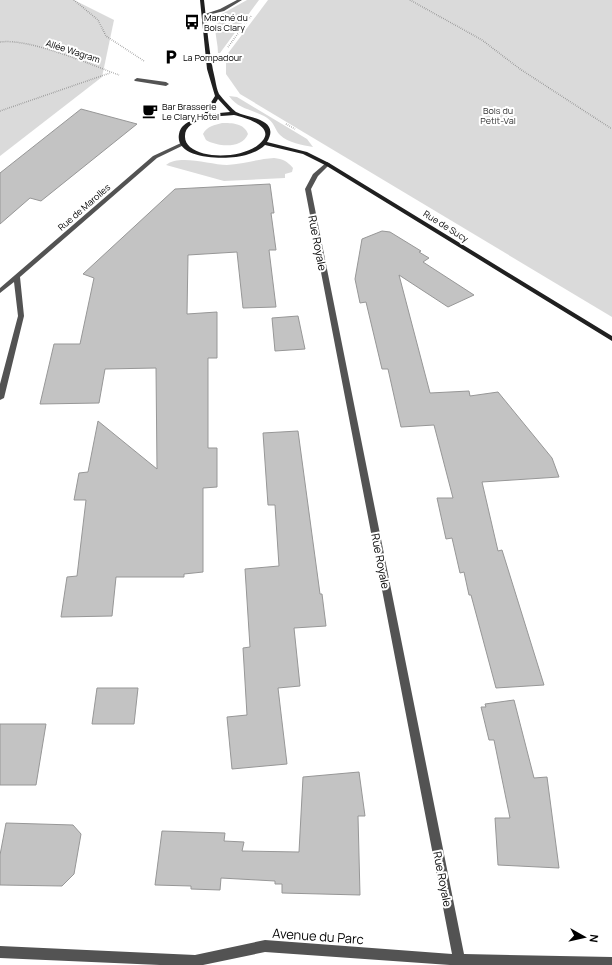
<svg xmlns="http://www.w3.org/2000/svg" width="612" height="965" font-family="Manrope,sans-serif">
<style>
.green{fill:#dadada}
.building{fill:#c3c3c3;stroke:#979797}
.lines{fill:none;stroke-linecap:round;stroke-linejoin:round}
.path{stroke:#757575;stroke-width:1.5;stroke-dasharray:0.5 1.5;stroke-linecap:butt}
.lane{fill:#535353;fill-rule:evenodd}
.street{fill:#535353;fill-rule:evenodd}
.secondary{fill:#202020;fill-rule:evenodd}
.labels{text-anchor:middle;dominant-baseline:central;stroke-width:4;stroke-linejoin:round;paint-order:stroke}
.far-poi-label{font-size:9px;fill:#000;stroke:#fff;text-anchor:start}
.far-street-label{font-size:9px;fill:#000;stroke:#fff}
.far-park-label{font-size:9px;fill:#313131;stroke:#fff}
.street-label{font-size:11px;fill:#000;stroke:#fff}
.near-street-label{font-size:13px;fill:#000;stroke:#fff}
</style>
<rect width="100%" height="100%" fill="#fff"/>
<!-- green -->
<g class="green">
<polygon points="0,0 74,0 114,20 102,77 0,156"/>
<path d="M247,0H259L220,53H218C218,40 211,25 220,15Z"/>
<polygon points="268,0 612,0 612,317 240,94 226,74 226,56"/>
<path d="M229,96L237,97L307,139L313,147C303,145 288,143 280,135C274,129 276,123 264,116C251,109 238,109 229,96Z"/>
<path d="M222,123C232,123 244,123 248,134C242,149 218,147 206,140L203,134C207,126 215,125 222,123Z"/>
<path d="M274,158C283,159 287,161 293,168L292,172L285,174V178L224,181L166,165C180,154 210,165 227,165C243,164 258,159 274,158Z"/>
</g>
<!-- building -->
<g class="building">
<polygon points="81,109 137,124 41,201 30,198 0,224 0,173"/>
<polygon points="270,184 274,213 271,213 276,250 269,250 276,307 243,308 237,252 188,255 187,314 217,312 217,358 208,358 208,448 217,448 217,487 203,488 203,572 184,574 184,577 116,577 112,616 61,617 67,577 77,576 86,500 74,500 79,473 88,472 98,421 157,469 156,368 105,369 99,403 40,404 54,344 80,344 94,278 83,274 175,189"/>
<polygon points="382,231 390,232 421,251 419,252 429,258 423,262 474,295 448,307 399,275 430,393 469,391 470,396 498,392 552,458 559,477 482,482 498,551 502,550 544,685 496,688 471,595 469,595 464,572 460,573 452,538 446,539 437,498 453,498 434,425 401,427 388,369 382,369 366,302 360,303 355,279 362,239"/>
<polygon points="298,316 305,349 275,351 272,318"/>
<polygon points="298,431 320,594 322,594 326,626 294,628 300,686 278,688 287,764 232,769 227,717 247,715 243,648 250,647 245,569 279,566 275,505 268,505 263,433"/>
<polygon points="97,688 138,688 134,724 92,724"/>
<polygon points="514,700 534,778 547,777 559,868 498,865 495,818 510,818 494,740 489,740 481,707 486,707 485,704"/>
<polygon points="0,724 46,724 36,785 0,785"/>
<polygon points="359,772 365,816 358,816 360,895 282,893 282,884 275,884 275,881 221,878 220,890 191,889 191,886 155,885 162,831 225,833 224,841 244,842 242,851 299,852 303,777"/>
<polygon points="6,823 73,825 81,834 74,874 62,886 0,885 0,855"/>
</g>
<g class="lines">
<!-- path -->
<g class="path">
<polyline points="74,0 98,20 106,36 144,61"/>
<polyline points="410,0 482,40 520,69 612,129"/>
<path d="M0,42C30,38 89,64 119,75"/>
<polyline points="228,47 251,16"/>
<polyline points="0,111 110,73"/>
<polyline points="286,124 295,129"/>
</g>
<!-- lane -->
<polygon class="lane" points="137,78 166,82 169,84 166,86 135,81 134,80"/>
<!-- street -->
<g class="street">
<polygon points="237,0 242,0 224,11 204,16 202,15 220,9"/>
<polygon points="181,143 186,144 157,158 20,277 24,316 4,398 0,400 0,384 18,316 14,282 0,293 0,288 153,156"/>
<polygon points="327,162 330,164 318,176 311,189 464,954 612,957 612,965 450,965 265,952 203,965 160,965 0,958 0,946 195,955 265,940 452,954 305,189 313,174"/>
</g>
<!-- secondary -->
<path class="secondary" d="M200,0H204C207,26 209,54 215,79C216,84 217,90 219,94C222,98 233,110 236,112C248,118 281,119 267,142L307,152L329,163L612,336V341L325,165L303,154L265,145C260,150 253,153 246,155C231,160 174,161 179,134C182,119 200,120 204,114C208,108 211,102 215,96L207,69ZM218,99L230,112L209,114ZM234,115C247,118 280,128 258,145C243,157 206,160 190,147C187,144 185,141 185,137C184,117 221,116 234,115Z"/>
</g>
<!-- icons -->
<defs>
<g id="bus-bare" transform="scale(1.2)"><path d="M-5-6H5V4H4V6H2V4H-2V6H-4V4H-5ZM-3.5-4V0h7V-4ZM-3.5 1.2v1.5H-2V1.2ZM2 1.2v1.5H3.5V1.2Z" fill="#000" stroke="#fff" stroke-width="2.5" paint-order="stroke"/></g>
<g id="parking-bare" transform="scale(1.2)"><path d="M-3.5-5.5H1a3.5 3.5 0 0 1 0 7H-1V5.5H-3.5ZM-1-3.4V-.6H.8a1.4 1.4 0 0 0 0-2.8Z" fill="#000" stroke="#fff" stroke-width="2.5" paint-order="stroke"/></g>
<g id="cafe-bare" transform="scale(1.2)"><path d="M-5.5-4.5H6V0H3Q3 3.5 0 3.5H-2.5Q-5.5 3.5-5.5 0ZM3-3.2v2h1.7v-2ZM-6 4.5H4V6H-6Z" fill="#000" stroke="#fff" stroke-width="2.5" paint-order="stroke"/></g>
</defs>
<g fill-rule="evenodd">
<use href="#bus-bare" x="192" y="22"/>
<use href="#parking-bare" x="171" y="57"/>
<use href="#cafe-bare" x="150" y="111"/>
</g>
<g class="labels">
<!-- far-poi labels -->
<g class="far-poi-label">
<text x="204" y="17">Marché du<tspan x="204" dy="10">Bois Clary</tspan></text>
<text x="183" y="57">La Pompadour</text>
<text x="162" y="106">Bar Brasserie<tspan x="162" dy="10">Le Clary Hotel</tspan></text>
</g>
<!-- far-street labels -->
<g class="far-street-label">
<text transform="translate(73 51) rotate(18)">Allée Wagram</text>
<text transform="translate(84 207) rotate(-41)">Rue de Marolles</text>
<text transform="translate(446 226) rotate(32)">Rue de Sucy</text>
</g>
<!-- far-park labels -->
<g class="far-park-label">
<text x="498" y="110">Bois du<tspan x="498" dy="10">Petit-Val</tspan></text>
</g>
<!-- street labels -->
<g class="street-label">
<text transform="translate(318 243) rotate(79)">Rue Royale</text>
<text transform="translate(381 561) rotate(79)">Rue Royale</text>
<text transform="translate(443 879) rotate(79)">Rue Royale</text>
</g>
<!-- near-street labels -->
<g class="near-street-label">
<text transform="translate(318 936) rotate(4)">Avenue du Parc</text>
</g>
</g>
<!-- north arrow -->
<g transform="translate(584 937) rotate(98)" stroke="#ffffff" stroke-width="3" paint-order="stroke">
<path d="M0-3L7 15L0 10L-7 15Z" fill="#000000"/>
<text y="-6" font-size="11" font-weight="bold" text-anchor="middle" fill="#000000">N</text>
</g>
</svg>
